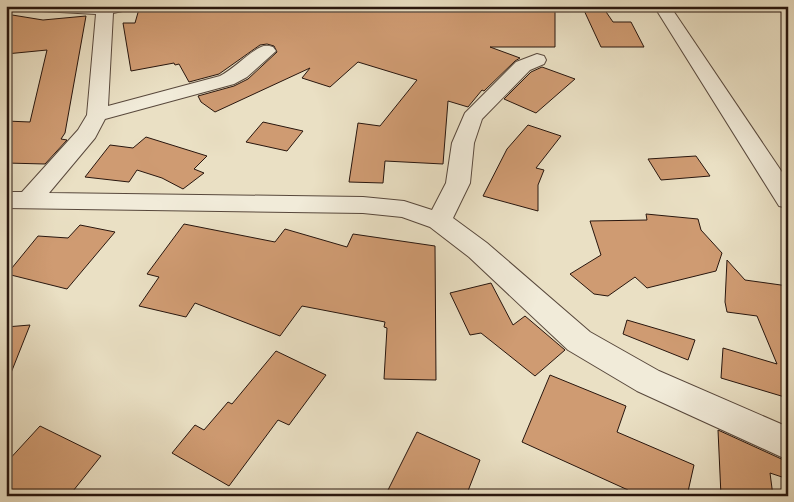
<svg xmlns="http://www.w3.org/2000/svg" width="794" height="502" font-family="'IM FELL Double Pica',serif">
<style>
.building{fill:#cf9b72;stroke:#28160e}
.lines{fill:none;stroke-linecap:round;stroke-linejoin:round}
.minor-casing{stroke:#58483c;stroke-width:2}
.minor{fill:#f1ebd9;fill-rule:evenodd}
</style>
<rect width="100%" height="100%" fill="#eae0c4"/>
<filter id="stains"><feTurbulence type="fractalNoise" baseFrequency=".004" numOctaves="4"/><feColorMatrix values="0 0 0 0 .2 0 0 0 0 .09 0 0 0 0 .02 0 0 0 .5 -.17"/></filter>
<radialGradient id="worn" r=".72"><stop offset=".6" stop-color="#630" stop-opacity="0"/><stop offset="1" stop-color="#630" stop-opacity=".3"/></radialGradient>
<!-- building -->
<g class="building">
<polygon points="257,6 555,6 555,47 490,47 520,58 515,61 484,91 482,90 468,107 448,101 443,164 385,161 383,183 349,182 358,123 380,126 417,80 358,62 330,87 302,78 310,68 215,112 201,102 198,96 234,86 248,79 277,52 274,46 267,44 260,45 219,74 189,82 179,64 175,65 174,63 131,71 123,23 135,23 139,9 170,7 256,8"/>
<polygon points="582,6 602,6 613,22 631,22 644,47 601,47"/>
<polygon points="6,14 43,20 86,16 65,133 61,139 67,140 45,164 6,163 6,121 30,122 47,50 6,54"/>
<polygon points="542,67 575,79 536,113 504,99 531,72"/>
<polygon points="263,122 303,131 287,151 246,142"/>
<polygon points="528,125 561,136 536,168 544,170 538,185 538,211 483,196 507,149"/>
<polygon points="146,137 207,156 194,169 204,173 183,189 162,178 137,170 129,182 85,177 110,145 133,148"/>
<polygon points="696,156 710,176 661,180 648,159"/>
<polygon points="646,214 698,219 701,230 722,253 716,271 647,288 635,277 608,296 594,294 570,274 601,255 590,221 647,220"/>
<polygon points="184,224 275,242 285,229 347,247 353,234 435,246 436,380 384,379 387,328 384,327 385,322 302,306 280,336 195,303 186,317 139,306 159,277 147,274"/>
<polygon points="80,225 115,232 67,289 7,274 38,236 68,238"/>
<polygon points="727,260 745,280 788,286 788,398 721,378 723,348 777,364 757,316 727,312 725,302"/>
<polygon points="491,283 513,325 525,316 565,350 535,376 481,333 470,335 450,293"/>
<polygon points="627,320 695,340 688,360 623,334"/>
<polygon points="30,325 7,383 6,383 6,327"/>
<polygon points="276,351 326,375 289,425 278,420 229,486 172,453 195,425 204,430 228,402 232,404"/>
<polygon points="550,375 626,406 617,432 694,465 687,496 626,496 628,490 522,442"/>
<polygon points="40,426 101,456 69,496 6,496 6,463"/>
<polygon points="718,430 788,462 788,479 770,473 773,496 721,496"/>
<polygon points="417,432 480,460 466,496 385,496"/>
</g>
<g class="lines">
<!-- minor casing -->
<g class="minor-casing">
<g id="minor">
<path d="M34,6H134L132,9L113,13L108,106L220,76C235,68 248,53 261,47C265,45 269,46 273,47L276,51L247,77L234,84L105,119L95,138L49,193L363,197L404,201L432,210L446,183L452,143L465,113L516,62L537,54L544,56L546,60L544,64L530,70L482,119L474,143L470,183L453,218L487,243L590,332L659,371L788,427V460L637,391L568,350L469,257L430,227L402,217L363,213L6,208V192H22L78,130L87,115L96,14L42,11L36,9Z"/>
<polygon points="654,6 670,6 788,181 788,208 779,206"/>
</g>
</g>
<!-- minor -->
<use href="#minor" class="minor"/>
</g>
<!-- margin -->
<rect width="794" height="502" fill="none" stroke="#eae0c4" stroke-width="25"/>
<rect x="8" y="8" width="779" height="487" fill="none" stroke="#28160e" stroke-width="2.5"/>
<rect x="12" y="12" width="769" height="477" fill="none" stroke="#28160e"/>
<rect width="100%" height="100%" filter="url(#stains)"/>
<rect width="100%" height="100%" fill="url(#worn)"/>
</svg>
